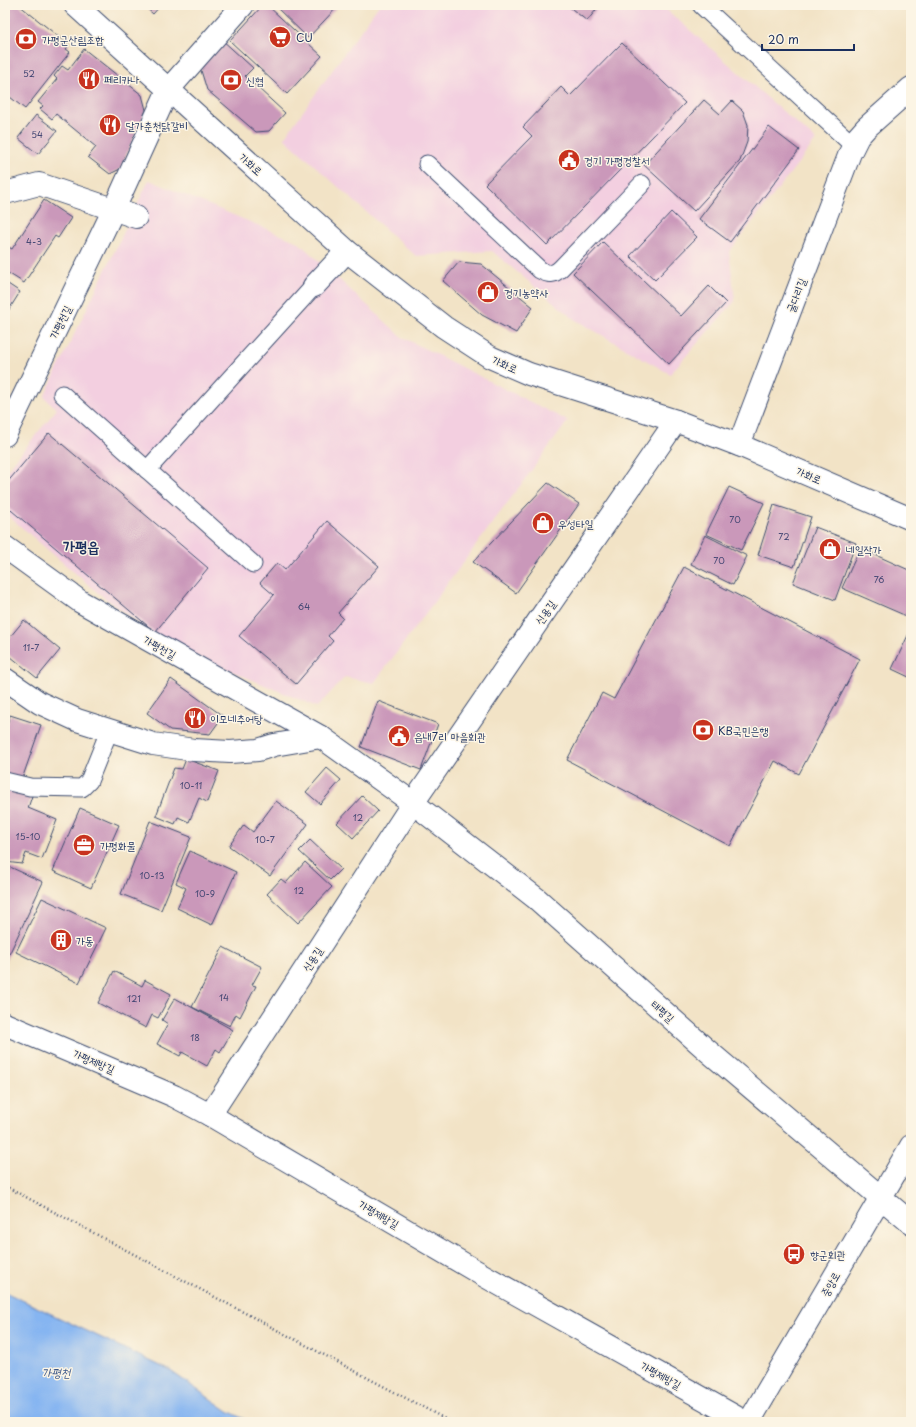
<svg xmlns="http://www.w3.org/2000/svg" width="916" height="1427" font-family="'Playpen Sans','Poor Story',sans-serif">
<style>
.built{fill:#f3cfe0}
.water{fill:#86b5f1;stroke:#5072a8}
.building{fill:#ca98ba}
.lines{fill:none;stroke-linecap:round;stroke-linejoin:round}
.service-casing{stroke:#3b4a6e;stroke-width:19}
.minor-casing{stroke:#3b4a6e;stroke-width:24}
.tertiary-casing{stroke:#3b4a6e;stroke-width:24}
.primary-casing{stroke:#3b4a6e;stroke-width:24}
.path{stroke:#3b4a6e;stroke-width:2.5;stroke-dasharray:1 3;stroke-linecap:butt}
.service{stroke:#fff;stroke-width:17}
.minor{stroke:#fff;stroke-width:22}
.tertiary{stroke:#fff;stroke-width:22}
.primary{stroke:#fff;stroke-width:22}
.labels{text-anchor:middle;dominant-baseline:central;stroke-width:3;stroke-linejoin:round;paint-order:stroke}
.number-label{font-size:9px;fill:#474975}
.poi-label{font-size:11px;fill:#1b2f5e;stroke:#fcf5e5;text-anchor:start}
.street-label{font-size:11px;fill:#1b2f5e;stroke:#fcf5e5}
.water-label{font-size:12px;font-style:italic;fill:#3b578a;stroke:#fcf5e5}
.district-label{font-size:15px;font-weight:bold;fill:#1b2f5e;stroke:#fcf5e5}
</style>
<rect width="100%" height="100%" fill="#fcf5e5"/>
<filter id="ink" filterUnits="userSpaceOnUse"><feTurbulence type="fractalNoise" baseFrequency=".025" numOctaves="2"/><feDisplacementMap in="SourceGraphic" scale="8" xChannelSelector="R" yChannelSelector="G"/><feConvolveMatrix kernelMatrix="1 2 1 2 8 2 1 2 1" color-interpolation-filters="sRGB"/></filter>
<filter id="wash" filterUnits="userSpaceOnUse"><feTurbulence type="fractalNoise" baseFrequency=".012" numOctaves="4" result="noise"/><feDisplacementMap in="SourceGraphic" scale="16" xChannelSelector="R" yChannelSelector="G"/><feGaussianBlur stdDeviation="0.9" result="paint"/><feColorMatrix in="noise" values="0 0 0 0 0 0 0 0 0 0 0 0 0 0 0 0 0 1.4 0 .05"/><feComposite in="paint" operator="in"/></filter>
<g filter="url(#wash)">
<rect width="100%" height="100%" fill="#f2e3c6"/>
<!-- built -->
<g class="built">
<polygon points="379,5 661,5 816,140 729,252 735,301 670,374 574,319 492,251 416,256 384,228 284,138"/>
<polygon points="149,180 298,242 402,337 568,421 374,683 345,677 317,707 167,644 97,592 5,513 5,473 57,409 44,397"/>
</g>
<!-- water -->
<polygon class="water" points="5,1292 169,1370 228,1411 250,1422 5,1422"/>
<g id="blocks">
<!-- building -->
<g class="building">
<polygon points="5,5 19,5 69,45 66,49 70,52 25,109 5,93"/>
<polygon points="143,5 161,5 153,14"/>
<polygon points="263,5 267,5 322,56 287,94 230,41"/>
<polygon points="274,5 339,5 308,38"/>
<polygon points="567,5 600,5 587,21"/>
<polygon points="221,39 253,68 245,76 285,113 269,131 256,132 207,90 199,64"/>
<polygon points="622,43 685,103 547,245 485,184 532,136 523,127 546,103 561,87 570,96"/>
<polygon points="84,49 142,95 146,110 120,169 110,174 88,157 96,147 56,114 52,119 40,109 43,106 38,102 57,79 54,76 62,66 68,70"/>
<polygon points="704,100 720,114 732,101 743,111 748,125 747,142 740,161 694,211 644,165"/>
<polygon points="36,115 57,131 38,154 18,138"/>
<polygon points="769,127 799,150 730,242 699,219"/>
<polygon points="44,200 71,218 58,238 55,236 24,283 5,271 5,245 12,249"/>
<polygon points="671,212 697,237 655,280 630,256"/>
<polygon points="603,242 681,316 709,286 726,303 669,364 573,273"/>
<polygon points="459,262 481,264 533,307 516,333 482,315 443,281"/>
<polygon points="5,282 20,292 5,316"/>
<polygon points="49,433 208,568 155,632 5,505 5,485"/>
<polygon points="548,483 579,504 516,593 473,562"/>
<polygon points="729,487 764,503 741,550 706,534"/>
<polygon points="774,505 811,517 794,567 758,555"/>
<polygon points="327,521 379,566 338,613 343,618 328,636 333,641 296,684 239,636 274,595 260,583 277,563 285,570"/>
<polygon points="815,527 856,543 835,600 793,583"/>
<polygon points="705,535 747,556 733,585 691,564"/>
<polygon points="860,548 911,571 911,618 842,588"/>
<polygon points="684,567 860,659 799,774 775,761 730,846 567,760 602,693 614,699"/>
<polygon points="24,620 60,650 37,678 5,652 5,643"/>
<polygon points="911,629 911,678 892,669"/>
<polygon points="171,679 223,716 210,734 170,730 147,713"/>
<polygon points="378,701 438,724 421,770 361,747"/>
<polygon points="10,715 41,725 21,782 5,777 5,730"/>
<polygon points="186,759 219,771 207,802 199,798 189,822 178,817 175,824 156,816 174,768 182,769"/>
<polygon points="327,768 341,780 320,804 306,792"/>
<polygon points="5,786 32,796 28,808 57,820 42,859 26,853 22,864 5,862"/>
<polygon points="362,796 378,811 353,838 337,823"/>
<polygon points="276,801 308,824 270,876 229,846 244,825 253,832"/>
<polygon points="80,808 119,825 91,888 53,871"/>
<polygon points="150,821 191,837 161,910 121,894"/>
<polygon points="310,840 341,869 330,880 299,851"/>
<polygon points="190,851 236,872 212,925 177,908 186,888 176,883"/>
<polygon points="305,862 332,887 298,923 267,894 281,879 286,883"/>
<polygon points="10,867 43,882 5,963 5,875 6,875"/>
<polygon points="42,898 106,928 79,983 16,952"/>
<polygon points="223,947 262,967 252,985 256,986 240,1017 236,1014 230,1026 192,1007"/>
<polygon points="114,971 142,986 145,980 171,994 158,1018 152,1015 146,1028 98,1003"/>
<polygon points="175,998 233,1030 220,1052 216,1049 207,1066 182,1052 180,1056 157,1044 168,1024 162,1020"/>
</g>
</g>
</g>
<g filter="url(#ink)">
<use href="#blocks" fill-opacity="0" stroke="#3b4a6e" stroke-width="1"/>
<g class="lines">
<!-- service casing -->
<g class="service-casing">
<g id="service">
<polyline points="701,5 854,146"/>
<path d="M427,164L540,270C549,275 554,275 561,268L642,184"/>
<polyline points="62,394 253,564"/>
<polyline points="147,470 314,286"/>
<polyline points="5,781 30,787 82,788 89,781 109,731"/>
</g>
</g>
<!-- minor casing -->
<g class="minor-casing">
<g id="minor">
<polyline points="5,193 39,184 136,217"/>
<polyline points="314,286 347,251"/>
<polyline points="5,435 114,209 168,90 243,5"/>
<polyline points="739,445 850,153 858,137 866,128 911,88"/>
<polyline points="5,547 81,602 321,737 413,803 537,899 708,1051 911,1223"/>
<polyline points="5,679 40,703 77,720 153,744 194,750 230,752 258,750 274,745 321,737"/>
<polyline points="210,1115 413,803 676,421"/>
</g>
</g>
<!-- tertiary casing -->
<g class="tertiary-casing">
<g id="tertiary">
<polyline points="5,1024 174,1096 210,1115 481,1274 745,1422"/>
<polyline points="749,1422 911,1146"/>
</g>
</g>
<!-- primary casing -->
<g class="primary-casing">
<polyline id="primary" points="75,5 347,251 444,327 490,357 529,374 676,421 739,445 911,519"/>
</g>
<!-- path -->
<polyline class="path" points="5,1186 451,1422"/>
<!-- service -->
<use href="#service" class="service"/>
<!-- minor -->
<use href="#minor" class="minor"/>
<!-- tertiary -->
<use href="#tertiary" class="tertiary"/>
<!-- primary -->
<use href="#primary" class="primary"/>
</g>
</g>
<!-- icons -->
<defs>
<g id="supermarket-disc" transform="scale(1.15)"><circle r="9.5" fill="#c8321e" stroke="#fcf5e5"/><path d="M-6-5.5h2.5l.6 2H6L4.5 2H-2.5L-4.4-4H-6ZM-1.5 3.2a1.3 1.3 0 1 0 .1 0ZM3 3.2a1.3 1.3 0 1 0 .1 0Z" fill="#fff"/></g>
<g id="bank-disc" transform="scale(1.15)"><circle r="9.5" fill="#c8321e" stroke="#fcf5e5"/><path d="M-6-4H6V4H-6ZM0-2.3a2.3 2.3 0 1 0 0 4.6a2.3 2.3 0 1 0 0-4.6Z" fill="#fff"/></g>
<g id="restaurant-disc" transform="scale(1.15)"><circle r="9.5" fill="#c8321e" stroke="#fcf5e5"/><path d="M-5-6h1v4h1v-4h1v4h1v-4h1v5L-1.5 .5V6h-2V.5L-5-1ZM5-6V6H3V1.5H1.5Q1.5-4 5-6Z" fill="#fff"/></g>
<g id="civic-disc" transform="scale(1.15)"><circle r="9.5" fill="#c8321e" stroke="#fcf5e5"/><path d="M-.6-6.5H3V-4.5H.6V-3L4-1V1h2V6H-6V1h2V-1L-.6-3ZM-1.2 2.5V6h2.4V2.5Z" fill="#fff"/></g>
<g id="shop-disc" transform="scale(1.15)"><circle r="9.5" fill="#c8321e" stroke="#fcf5e5"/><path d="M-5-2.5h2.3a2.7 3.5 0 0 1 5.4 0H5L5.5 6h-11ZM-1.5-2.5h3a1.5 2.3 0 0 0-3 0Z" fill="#fff"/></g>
<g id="office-disc" transform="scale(1.15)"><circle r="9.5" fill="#c8321e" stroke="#fcf5e5"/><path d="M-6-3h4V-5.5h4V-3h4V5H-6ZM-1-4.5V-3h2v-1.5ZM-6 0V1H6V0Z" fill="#fff"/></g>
<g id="building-disc" transform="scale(1.15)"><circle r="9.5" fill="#c8321e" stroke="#fcf5e5"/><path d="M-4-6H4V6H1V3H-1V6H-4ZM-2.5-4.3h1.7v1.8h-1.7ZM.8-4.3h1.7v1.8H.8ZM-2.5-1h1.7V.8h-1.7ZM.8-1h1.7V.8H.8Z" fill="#fff"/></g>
<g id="bus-disc" transform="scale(1.15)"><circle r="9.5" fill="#c8321e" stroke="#fcf5e5"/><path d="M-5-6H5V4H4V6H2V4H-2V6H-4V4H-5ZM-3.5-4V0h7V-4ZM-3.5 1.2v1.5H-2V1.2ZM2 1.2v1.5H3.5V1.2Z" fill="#fff"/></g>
</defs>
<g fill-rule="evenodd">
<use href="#supermarket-disc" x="280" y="37"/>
<use href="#bank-disc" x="26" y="39"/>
<use href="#restaurant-disc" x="89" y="79"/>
<use href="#bank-disc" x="231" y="80"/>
<use href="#restaurant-disc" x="110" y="125"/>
<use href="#civic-disc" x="569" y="160"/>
<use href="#shop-disc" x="488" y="292"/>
<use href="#shop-disc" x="543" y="523"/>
<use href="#shop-disc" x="830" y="549"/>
<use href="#restaurant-disc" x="195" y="718"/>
<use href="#bank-disc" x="703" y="730"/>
<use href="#civic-disc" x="399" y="736"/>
<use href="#office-disc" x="84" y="845"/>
<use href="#building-disc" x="61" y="940"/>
<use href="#bus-disc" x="794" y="1254"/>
</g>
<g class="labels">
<!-- number labels -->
<g class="number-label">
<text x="29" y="73">52</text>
<text x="37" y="134">54</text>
<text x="34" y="241">4-3</text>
<text x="735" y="519">70</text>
<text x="784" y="536">72</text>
<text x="719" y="560">70</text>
<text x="879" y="579">76</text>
<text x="304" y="606">64</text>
<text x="31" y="647">11-7</text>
<text x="191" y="785">10-11</text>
<text x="358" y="817">12</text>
<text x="28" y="836">15-10</text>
<text x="265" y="839">10-7</text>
<text x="152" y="875">10-13</text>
<text x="299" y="890">12</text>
<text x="205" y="893">10-9</text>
<text x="224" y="997">14</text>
<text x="134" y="998">121</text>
<text x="195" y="1037">18</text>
</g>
<!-- poi labels -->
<g class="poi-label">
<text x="296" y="37">CU</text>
<text x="42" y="39">가평군산림조합</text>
<text x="104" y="79">페리카나</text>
<text x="246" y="80">신협</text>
<text x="126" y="125">달가춘천닭갈비</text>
<text x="584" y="160">경기 가평경찰서</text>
<text x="504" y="292">경기농약사</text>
<text x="558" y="523">우성타일</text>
<text x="846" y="549">네일작가</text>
<text x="210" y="718">이모네추어탕</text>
<text x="718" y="730">KB국민은행</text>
<text x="414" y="736">읍내7리 마을회관</text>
<text x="100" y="845">가평화물</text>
<text x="76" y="940">가동</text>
<text x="810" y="1254">향군회관</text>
</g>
<!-- street labels -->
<g class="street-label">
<text transform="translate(251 164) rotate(42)">가화로</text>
<text transform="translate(796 295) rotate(-69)">굴다리길</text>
<text transform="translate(60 322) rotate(-64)">가평천길</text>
<text transform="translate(505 364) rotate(24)">가화로</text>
<text transform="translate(809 475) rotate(23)">가화로</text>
<text transform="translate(545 612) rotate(-55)">신용길</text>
<text transform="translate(160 647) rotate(29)">가평천길</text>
<text transform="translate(312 959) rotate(-57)">신용길</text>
<text transform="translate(663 1011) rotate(42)">태평길</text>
<text transform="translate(94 1061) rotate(23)">가평제방길</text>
<text transform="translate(379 1214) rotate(30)">가평제방길</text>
<text transform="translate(830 1284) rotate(-60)">중앙로</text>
<text transform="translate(661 1375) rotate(29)">가평제방길</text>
</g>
<!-- water labels -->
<g class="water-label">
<text x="56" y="1372">가평천</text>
</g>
<!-- district labels -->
<g class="district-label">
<text x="81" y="545">가평읍</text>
</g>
</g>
<!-- margin -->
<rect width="916" height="1427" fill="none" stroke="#fcf5e5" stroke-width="20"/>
<!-- scale -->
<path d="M762 44v6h92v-6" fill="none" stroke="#1b2f5e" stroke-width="2"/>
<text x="768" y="44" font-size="12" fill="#1b2f5e" stroke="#fcf5e5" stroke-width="3" paint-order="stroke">20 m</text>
</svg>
